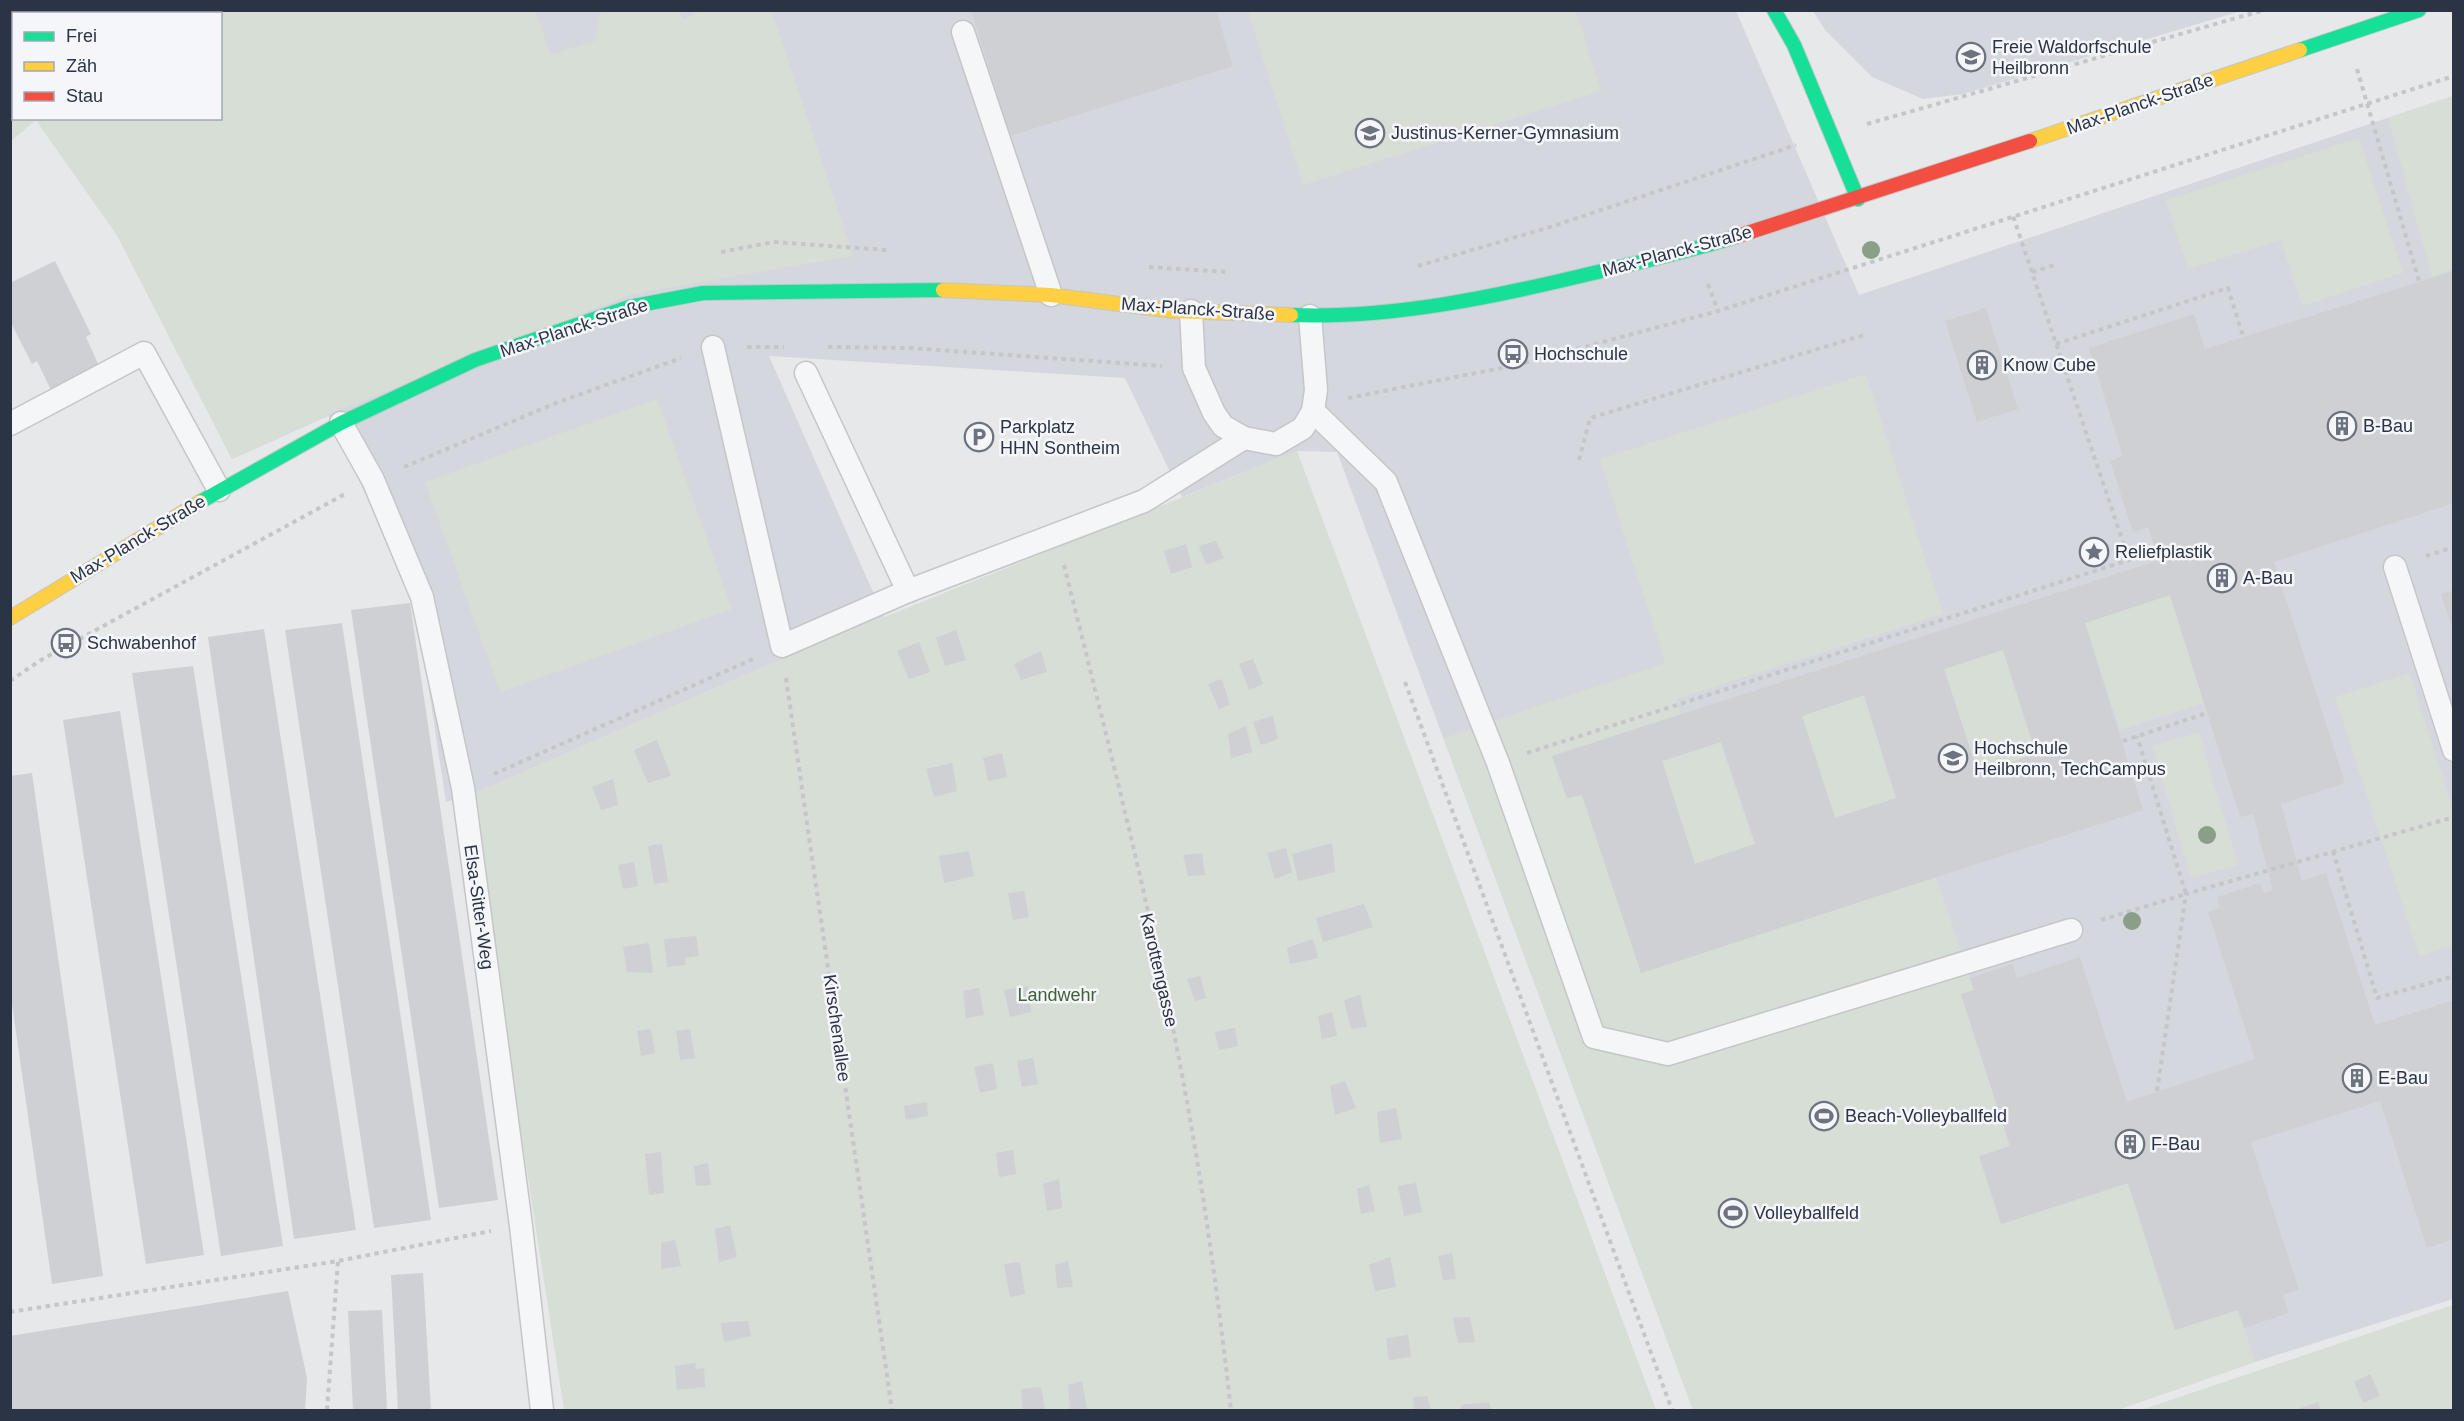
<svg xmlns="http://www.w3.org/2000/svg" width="2464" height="1421" font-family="Arial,sans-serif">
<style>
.built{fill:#d4d7dd}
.green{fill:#d6ded6;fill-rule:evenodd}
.building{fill:#ced0d3;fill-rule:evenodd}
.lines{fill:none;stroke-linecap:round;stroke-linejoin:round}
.lane-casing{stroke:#c4c6c8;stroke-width:25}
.fast-casing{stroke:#c4c6c8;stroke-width:16}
.slow-casing{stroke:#c4c6c8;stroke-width:16}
.jam-casing{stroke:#c4c6c8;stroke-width:16}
.path{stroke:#c5c6ca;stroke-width:4;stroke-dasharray:4.5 4.5;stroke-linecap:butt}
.lane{stroke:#f5f6f7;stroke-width:22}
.fast{stroke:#16e098;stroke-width:14}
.slow{stroke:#ffcf43;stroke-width:14}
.jam{stroke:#f24e42;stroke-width:14}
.tree{fill:#8a9e88}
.labels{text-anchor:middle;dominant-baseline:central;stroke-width:5;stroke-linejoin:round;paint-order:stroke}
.poi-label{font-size:18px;fill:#2b3445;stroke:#f4f6f9;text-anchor:start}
.street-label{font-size:18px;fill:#2b3445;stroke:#f4f6f9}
.park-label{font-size:18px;fill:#3f6138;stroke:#f4f6f9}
</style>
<rect width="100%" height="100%" fill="#e6e8ea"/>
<!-- built -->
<g class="built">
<polygon points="11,10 1736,11 1859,295 2453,96 2453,1299 2255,1362 2117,1410 1693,1410 1337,452 1297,451 1182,497 1125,378 769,356 884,617 800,651 469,796 446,802 415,597 328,416 232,459 117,235 36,120 220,118 220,14 14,14"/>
<polygon points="1813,11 2241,11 1963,94 1923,99 1872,77 1825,30"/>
</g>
<!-- green -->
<g class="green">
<path d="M10,11H536L550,55L595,41L601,11H680L683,20L700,11H772L853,256L632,294L328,415L232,459L117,235L36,120L11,141ZM14,14H220V118H14Z"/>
<polygon points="1248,11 1576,11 1601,91 1303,185"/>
<polygon points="2453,96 2453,269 2432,277 2388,118"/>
<polygon points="2359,138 2403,273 2302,306 2281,240 2188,269 2166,200"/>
<polygon points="1866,374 1943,614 1677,699 1681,714 1552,756 1567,798 1582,795 1642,973 1936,877 1974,990 1961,995 2010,1146 2001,1224 2128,1183 2175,1330 2238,1310 2255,1362 2117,1410 1693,1410 1444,738 1665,663 1600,459"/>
<polygon points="657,399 732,609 500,692 425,482"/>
<polygon points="1297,451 1656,1410 564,1410 469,796 800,651"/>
<polygon points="2170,595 2204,703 2120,730 2085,623"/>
<polygon points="2003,650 2036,754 1978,773 1944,669"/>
<polygon points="2410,673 2453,809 2453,945 2419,956 2335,697"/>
<polygon points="1864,695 1896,798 1835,818 1802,716"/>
<polygon points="2199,732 2238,865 2191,878 2152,746"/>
<polygon points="1721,742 1755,844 1695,864 1662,761"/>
<polygon points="2453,1305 2453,1410 2141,1410"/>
</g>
<!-- building -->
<g class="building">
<polygon points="971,10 1216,10 1233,66 1010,136"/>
<polygon points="55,261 91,334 86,337 99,366 51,390 37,361 32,364 10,321 10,283"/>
<path d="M2454,271V503L2274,562L2345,783L2281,804L2302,881L2326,873L2375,1025L2454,1000V1239L2427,1248L2380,1101L2251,1142L2299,1290L2283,1294L2289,1313L2244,1328L2238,1310L2175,1330L2128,1183L2001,1224L1979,1156L2010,1146L1961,994L1974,990L1970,978L2013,964L2017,978L2080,957L2127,1102L2255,1059L2208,912L2220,908L2217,897L2260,883L2264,893L2273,890L2253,814L2240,817L2170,595L2085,623L2143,810L1641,973L1582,795L1567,798L1552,756L2159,560L2148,527L2133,532L2110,461L2123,456L2089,348L2194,314L2205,349ZM2003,650L2036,754L1978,773L1944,669ZM1864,695L1896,798L1835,818L1802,716ZM1721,742L1755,844L1695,864L1662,761Z"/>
<polygon points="1986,308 2018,409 1977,422 1945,321"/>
<polygon points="1216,541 1224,558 1206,565 1199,546"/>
<polygon points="1186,544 1192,567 1171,574 1164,551"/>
<polygon points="2454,590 2454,630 2453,630 2441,594"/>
<polygon points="410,603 498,1200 439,1208 351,610"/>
<polygon points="342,623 431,1220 374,1228 285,630"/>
<polygon points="264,629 356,1230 294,1239 208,637"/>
<polygon points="956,630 966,660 945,666 936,638"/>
<polygon points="919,642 930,672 909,679 897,651"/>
<polygon points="1041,651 1047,672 1021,680 1014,664"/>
<polygon points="1253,659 1263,684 1249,690 1239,664"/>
<polygon points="193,666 283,1246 221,1256 132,673"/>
<polygon points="1222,679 1230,705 1219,709 1208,684"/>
<polygon points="120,711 204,1255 146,1264 63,720"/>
<polygon points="1273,716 1278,739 1261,745 1253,722"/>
<polygon points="1246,726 1252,752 1231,758 1228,734"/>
<polygon points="657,740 671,776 648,783 634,750"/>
<polygon points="1002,753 1007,777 988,781 983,758"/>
<polygon points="952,763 957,791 934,797 926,769"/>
<polygon points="32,773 103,1276 52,1284 10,990 10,776"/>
<polygon points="613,779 618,805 601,810 592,787"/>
<polygon points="1332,843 1335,872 1298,881 1292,854"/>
<polygon points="662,844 668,882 654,884 648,846"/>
<polygon points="1286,848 1292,872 1275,879 1267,853"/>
<polygon points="969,851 974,876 944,883 939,856"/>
<polygon points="1202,853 1205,875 1188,876 1183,855"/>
<polygon points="634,862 638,886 623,889 618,865"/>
<polygon points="1024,891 1029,917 1013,920 1008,893"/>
<polygon points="1364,904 1373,927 1323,942 1316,918"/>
<polygon points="696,936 699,956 685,958 686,965 667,967 664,939"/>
<polygon points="1313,939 1318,958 1290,964 1287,948"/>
<polygon points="649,943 653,973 627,972 623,947"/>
<polygon points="1200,976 1206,998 1195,1001 1187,979"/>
<polygon points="1028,986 1031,1012 1010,1017 1004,990"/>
<polygon points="979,988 984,1015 966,1018 963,991"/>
<polygon points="1360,995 1367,1027 1351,1029 1344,1000"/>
<polygon points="1332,1012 1337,1036 1322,1039 1318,1016"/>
<polygon points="1235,1028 1238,1046 1219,1050 1215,1032"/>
<polygon points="651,1029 655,1053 641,1056 637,1031"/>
<polygon points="690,1029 695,1058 680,1060 676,1031"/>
<polygon points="1033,1058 1038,1084 1022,1087 1017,1061"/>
<polygon points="993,1063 997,1089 980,1093 974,1067"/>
<polygon points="1345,1081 1356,1108 1335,1115 1330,1086"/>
<polygon points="927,1102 928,1116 906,1120 904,1106"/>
<polygon points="1396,1108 1402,1139 1380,1143 1377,1112"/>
<polygon points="1013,1150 1016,1174 999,1177 996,1153"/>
<polygon points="661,1152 664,1193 649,1195 645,1154"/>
<polygon points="708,1163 711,1185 696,1186 694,1166"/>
<polygon points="1059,1179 1062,1208 1047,1211 1043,1184"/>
<polygon points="1416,1183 1422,1212 1404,1216 1398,1186"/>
<polygon points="1369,1185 1375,1211 1361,1214 1357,1189"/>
<polygon points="730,1225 737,1257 719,1262 715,1229"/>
<polygon points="675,1240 681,1266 661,1269 661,1243"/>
<polygon points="1452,1253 1456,1279 1443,1280 1438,1256"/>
<polygon points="1390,1257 1396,1287 1375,1291 1369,1265"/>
<polygon points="1068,1261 1073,1287 1057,1288 1055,1265"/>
<polygon points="1020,1262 1025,1294 1010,1297 1004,1264"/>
<polygon points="423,1273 431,1410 398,1410 391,1275"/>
<polygon points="288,1291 307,1378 305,1410 10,1410 10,1336"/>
<polygon points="382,1310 387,1410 353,1410 348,1311"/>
<polygon points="1470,1317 1475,1342 1458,1343 1453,1318"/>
<polygon points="748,1321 751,1336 724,1342 721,1323"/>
<polygon points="1408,1335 1411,1357 1389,1360 1386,1338"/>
<polygon points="696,1363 695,1369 704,1368 705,1387 677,1390 675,1366"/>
<polygon points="2370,1374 2380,1396 2363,1403 2354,1382"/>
<polygon points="1082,1381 1087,1409 1070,1410 1068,1385"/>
<polygon points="1041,1387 1045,1410 1023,1410 1021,1389"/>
<polygon points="1427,1396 1431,1410 1414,1410 1413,1397"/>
<polygon points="1489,1402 1491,1410 1461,1410 1461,1405"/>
<polygon points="2318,1402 2321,1410 2295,1410"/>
</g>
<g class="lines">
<!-- lane casing -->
<g class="lane-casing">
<g id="lane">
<polyline points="963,32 1051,295"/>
<polyline points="1191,311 1194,368 1214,413 1223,426 1244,438 1276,444 1303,428 1313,411 1316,390 1310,316"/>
<polyline points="713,347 782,646 908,591 1144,501 1244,438"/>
<polyline points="806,373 908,591"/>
<polyline points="1313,411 1386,482 1498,763 1594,1037 1668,1054 2071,930"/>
<polyline points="341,423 373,480 422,597 463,788 521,1226 542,1410"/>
<polyline points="10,424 144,353 219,490"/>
<polyline points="2395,567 2454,750"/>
</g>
</g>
<!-- fast casing -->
<g class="fast-casing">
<g id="fast">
<polyline points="1774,10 1794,45 1858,199"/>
<polyline points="2300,50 2419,10"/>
<path d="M1291,315C1390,319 1494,297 1589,274C1638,263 1687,252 1735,237"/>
<polyline points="200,502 341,423 475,360 629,307 703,293 943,290"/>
</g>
</g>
<!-- slow casing -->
<g class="slow-casing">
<g id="slow">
<polyline points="2030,141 2300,50"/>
<polyline points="943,290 1051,295 1173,311 1291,315"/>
<polyline points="10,618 200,502"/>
</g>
</g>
<!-- jam casing -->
<g class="jam-casing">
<polyline id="jam" points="1735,237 2030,141"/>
</g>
<!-- path -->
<g class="path">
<polyline points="2357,69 2419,281"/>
<polyline points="1867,124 2264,10"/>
<polyline points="721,252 774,242 887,250"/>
<polyline points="1418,266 1550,227 1796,145"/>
<polyline points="1149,267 1228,272"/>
<polyline points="2032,272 2055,265"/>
<polyline points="1708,284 1718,311"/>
<polyline points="2056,344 2228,288 2243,336"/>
<polyline points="747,347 784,347"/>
<polyline points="828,347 910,348 1162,366"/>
<polyline points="2066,373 2091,365"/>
<polyline points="1348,398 1517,365 1718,311 2454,76"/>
<polyline points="1579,460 1590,418 1864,335"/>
<polyline points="404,467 556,403 681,358"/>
<polyline points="2426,556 2454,547"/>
<path d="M1064,565C1105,730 1148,897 1180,1064C1202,1179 1218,1295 1231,1410"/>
<polyline points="786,678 892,1410"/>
<polyline points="10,681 41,660 345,494"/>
<polyline points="1405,682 1672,1410"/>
<polyline points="2123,741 2207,713"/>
<polyline points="1527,753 2129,560 2013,216"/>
<polyline points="494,774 753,659"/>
<polyline points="2333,851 2377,998 2454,976"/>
<polyline points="2101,920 2186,894 2137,736"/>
<polyline points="2157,1091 2186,894 2454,817"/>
<polyline points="10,1312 338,1261 491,1231"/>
<polyline points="327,1410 338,1261"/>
</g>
<!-- lane -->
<use href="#lane" class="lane"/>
<!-- fast -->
<use href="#fast" class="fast"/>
<!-- slow -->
<use href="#slow" class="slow"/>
<!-- jam -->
<use href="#jam" class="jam"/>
</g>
<!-- trees -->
<g class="tree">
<circle cx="1871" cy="250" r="9"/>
<circle cx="2207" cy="835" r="9"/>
<circle cx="2132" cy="921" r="9"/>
</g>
<!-- icons -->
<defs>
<g id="school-ring" transform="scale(1.5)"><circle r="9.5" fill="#f4f6f9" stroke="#6c737f" stroke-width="1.5"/><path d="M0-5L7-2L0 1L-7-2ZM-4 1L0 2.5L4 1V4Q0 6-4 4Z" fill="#6c737f"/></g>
<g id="bus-ring" transform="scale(1.5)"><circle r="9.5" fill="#f4f6f9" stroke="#6c737f" stroke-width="1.5"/><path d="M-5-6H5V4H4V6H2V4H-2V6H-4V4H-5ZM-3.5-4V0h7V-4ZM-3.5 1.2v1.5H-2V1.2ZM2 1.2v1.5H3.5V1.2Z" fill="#6c737f"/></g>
<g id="building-ring" transform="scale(1.5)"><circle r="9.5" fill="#f4f6f9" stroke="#6c737f" stroke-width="1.5"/><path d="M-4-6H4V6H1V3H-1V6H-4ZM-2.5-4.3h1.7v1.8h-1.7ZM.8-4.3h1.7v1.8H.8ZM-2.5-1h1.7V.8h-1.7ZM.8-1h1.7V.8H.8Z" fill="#6c737f"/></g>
<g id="parking-ring" transform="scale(1.5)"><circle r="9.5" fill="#f4f6f9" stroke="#6c737f" stroke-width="1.5"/><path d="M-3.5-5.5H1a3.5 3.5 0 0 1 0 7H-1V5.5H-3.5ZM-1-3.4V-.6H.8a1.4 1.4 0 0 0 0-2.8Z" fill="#6c737f"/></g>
<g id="sight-ring" transform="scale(1.5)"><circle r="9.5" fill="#f4f6f9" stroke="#6c737f" stroke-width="1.5"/><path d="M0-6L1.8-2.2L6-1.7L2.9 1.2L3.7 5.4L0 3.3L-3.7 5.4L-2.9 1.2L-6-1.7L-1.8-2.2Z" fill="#6c737f"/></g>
<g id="university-ring" transform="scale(1.5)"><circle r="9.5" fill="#f4f6f9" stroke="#6c737f" stroke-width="1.5"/><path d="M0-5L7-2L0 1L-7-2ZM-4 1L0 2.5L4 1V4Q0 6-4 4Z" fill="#6c737f"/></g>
<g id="stadium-ring" transform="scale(1.5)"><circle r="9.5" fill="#f4f6f9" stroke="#6c737f" stroke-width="1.5"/><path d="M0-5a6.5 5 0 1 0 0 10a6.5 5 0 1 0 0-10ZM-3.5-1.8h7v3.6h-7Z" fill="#6c737f"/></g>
</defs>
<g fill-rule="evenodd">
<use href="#school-ring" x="1971" y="57"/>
<use href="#school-ring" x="1370" y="133"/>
<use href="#bus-ring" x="1513" y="354"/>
<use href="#building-ring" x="1982" y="365"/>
<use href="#building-ring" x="2342" y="426"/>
<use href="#parking-ring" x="979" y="437"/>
<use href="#sight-ring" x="2094" y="552"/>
<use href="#building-ring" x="2222" y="578"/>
<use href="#bus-ring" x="66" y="643"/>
<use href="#university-ring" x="1953" y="758"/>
<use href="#building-ring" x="2357" y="1078"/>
<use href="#stadium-ring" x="1824" y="1116"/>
<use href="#building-ring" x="2130" y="1144"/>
<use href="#stadium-ring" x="1733" y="1213"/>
</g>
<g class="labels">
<!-- poi labels -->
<g class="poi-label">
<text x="1992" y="47">Freie Waldorfschule<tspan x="1992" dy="21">Heilbronn</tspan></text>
<text x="1391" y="133">Justinus-Kerner-Gymnasium</text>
<text x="1534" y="354">Hochschule</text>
<text x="2003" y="365">Know Cube</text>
<text x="2363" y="426">B-Bau</text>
<text x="1000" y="427">Parkplatz<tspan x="1000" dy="21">HHN Sontheim</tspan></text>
<text x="2115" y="552">Reliefplastik</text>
<text x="2243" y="578">A-Bau</text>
<text x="87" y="643">Schwabenhof</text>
<text x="1974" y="748">Hochschule<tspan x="1974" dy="21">Heilbronn, TechCampus</tspan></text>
<text x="2378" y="1078">E-Bau</text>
<text x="1845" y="1116">Beach-Volleyballfeld</text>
<text x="2151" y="1144">F-Bau</text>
<text x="1754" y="1213">Volleyballfeld</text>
</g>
<!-- street labels -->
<g class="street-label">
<text transform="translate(2140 104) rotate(-19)">Max-Planck-Straße</text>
<text transform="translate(1677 251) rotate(-15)">Max-Planck-Straße</text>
<text transform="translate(1198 309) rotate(4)">Max-Planck-Straße</text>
<text transform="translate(574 328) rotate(-18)">Max-Planck-Straße</text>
<text transform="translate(138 539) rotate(-31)">Max-Planck-Straße</text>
<text transform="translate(479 907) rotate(82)">Elsa-Sitter-Weg</text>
<text transform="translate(1159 970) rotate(77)">Karottengasse</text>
<text transform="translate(837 1028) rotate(82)">Kirschenallee</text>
</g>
<!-- park labels -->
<g class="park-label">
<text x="1057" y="995">Landwehr</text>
</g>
</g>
<!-- border -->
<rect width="2464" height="1421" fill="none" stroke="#2b3445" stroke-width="24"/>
<!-- legend -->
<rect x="12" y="12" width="210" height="108" fill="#f4f6f9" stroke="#a4a8b1" stroke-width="1.5"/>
<rect x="24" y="32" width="30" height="9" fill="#16e098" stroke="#a4a8b1" stroke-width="1.5"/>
<text x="66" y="42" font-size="18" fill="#2b3445">Frei</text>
<rect x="24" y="62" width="30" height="9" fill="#ffcf43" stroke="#a4a8b1" stroke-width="1.5"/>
<text x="66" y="72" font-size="18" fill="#2b3445">Zäh</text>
<rect x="24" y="92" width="30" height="9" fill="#f24e42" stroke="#a4a8b1" stroke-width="1.5"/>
<text x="66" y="102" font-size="18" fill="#2b3445">Stau</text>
</svg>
